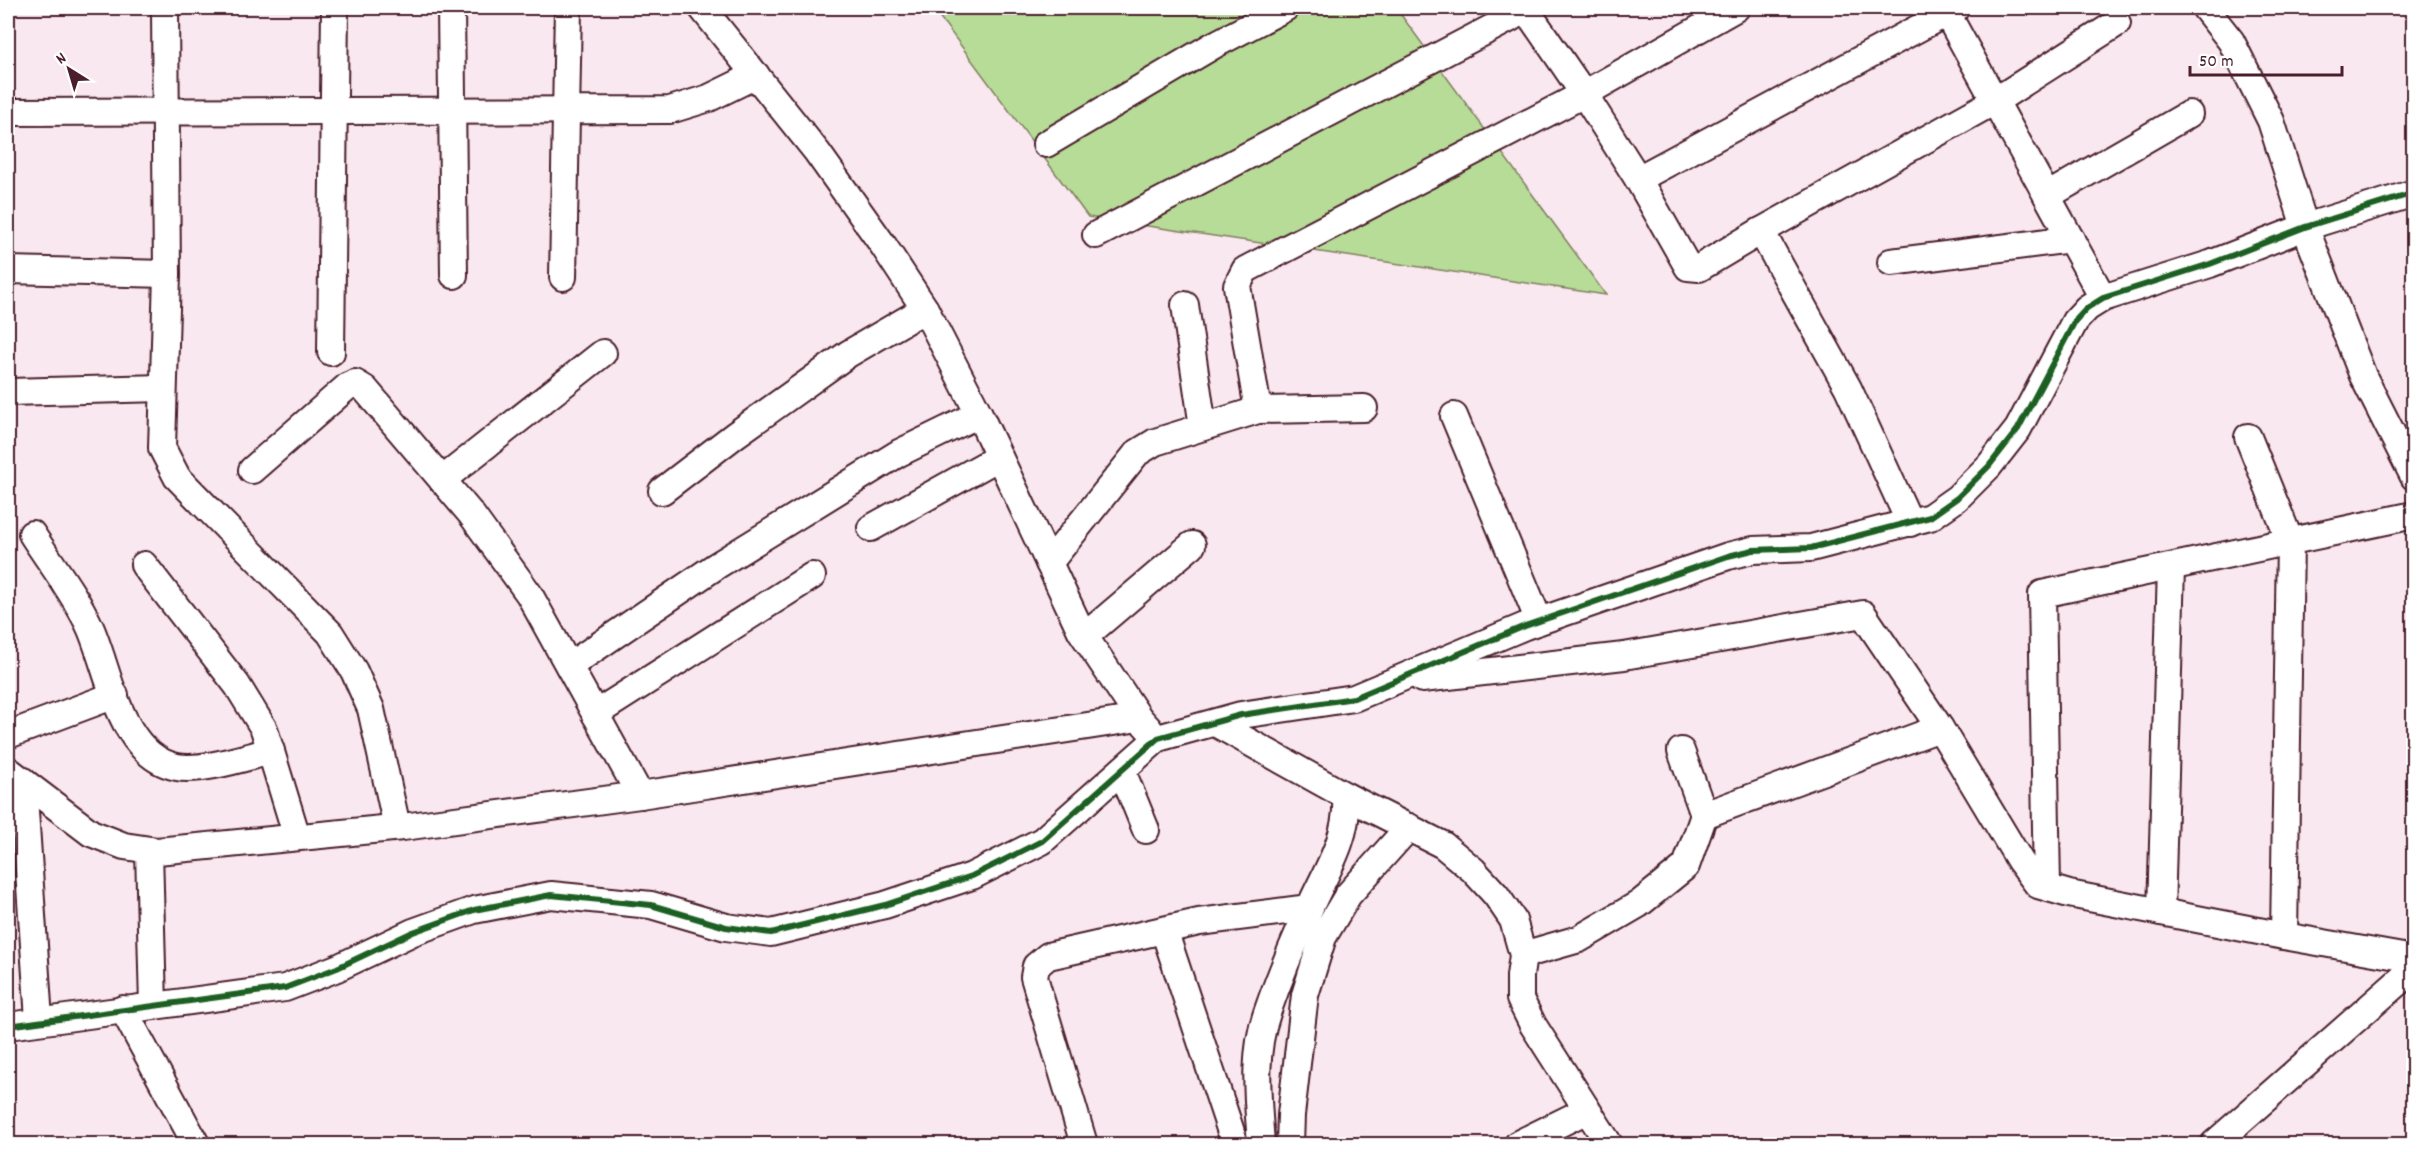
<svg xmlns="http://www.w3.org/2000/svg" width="2421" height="1152" font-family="Dekko,sans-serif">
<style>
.green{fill:#b7dc97;stroke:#807e61;stroke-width:1.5}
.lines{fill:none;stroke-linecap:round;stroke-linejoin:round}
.minor-casing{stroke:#4a1f2b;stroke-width:30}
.minor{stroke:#fff;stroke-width:26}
.cycleway-casing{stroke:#fff;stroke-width:10}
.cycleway{stroke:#1b5e20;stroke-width:6}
</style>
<rect width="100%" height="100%" fill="#f9e8ef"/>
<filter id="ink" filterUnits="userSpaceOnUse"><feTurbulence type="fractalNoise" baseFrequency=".0167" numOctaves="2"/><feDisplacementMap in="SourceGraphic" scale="12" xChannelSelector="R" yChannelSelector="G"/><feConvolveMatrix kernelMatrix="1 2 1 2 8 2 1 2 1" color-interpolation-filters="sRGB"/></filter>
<g filter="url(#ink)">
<!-- green -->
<polygon class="green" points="933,8 1396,8 1606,295 1088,217"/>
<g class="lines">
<!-- minor casing -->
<g class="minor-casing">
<g id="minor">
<polyline points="165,8 167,274 162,448 177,477 330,633 354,671 371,709 397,827"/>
<polyline points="451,8 454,275"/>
<polyline points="702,8 817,152 883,245 925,309 979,414 1081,631 1139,718 1149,729"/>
<polyline points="1525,8 1584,94 1638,179 1688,267 1699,268 1761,231"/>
<polyline points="1944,8 2103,298"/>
<polyline points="2205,8 2231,41 2271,121 2305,227 2363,376 2414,477"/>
<polyline points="8,112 670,110 709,98 756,75"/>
<polyline points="1046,144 1214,45 1285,8"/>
<polyline points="1638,179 1956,8"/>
<polyline points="2047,196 2189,114"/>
<polyline points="1096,235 1530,8"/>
<polyline points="1891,262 2071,239"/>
<polyline points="8,270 167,274"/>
<polyline points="563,277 568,8"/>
<polyline points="1185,305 1203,427"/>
<polyline points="331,352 335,8"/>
<polyline points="8,392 163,388"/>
<polyline points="1258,410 1237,286 1245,270 1584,94 1736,8"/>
<polyline points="1454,416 1539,621"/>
<polyline points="2248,437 2290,541 2284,936"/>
<polyline points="252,470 348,386 355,383 365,389 471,514 529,594 640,795"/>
<polyline points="442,480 603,353"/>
<polyline points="662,491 735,435 848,354 925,309"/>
<polyline points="1910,523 1848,388 1761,231 1995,101 2117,23"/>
<polyline points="871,528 999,457"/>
<path d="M32,534C51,564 75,594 90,627C110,672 120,756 177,767C201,772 246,757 271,751"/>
<polyline points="1049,563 1137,453 1155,442 1258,410 1364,408"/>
<polyline points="144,565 237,685 264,729 297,837"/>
<polyline points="1085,636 1192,545"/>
<polyline points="569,666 716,566 839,490 899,453 979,414"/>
<polyline points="1422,679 1624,656 1863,614 1940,728 2020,861 2038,885 2069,894 2284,936 2414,959"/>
<polyline points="595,714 812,576"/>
<polyline points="1215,723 1346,796 1443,845 1473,870 1496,895 1513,920 1523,955 1520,976 1520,999 1533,1025 1609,1144"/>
<polyline points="8,735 115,695"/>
<polyline points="1681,751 1704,815 1940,728"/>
<polyline points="8,770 91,833 124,846 157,851 403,827 640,795 1139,718"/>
<polyline points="1122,771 1146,830"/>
<polyline points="23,781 39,1020"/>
<polyline points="149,850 153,1006"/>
<polyline points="2047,887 2042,594 2414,515"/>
<polyline points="2161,912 2171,567"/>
<polyline points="1164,930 1235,1144"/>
<polyline points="1523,955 1579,939 1639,904 1686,866 1704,815"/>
<polyline points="123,1009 196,1144"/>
<polyline points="8,1026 285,988 337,968 413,932 474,910 551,895 651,905 726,927 771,933 885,905 972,876 1042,841 1158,738 1241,715 1354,698 1525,626 1728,556 1753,550 1811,548 1930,517 1957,498 1989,466 2018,429 2075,321 2087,308 2103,298 2210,264 2305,227 2414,193"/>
<polyline points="1084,1144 1034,977 1036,966 1048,956 1199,922 1309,908"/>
<path d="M1261,1144C1258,1100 1252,1056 1267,1013C1279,978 1294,942 1310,907C1326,871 1349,838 1346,796"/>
<polyline points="1290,1144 1291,1115 1305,995 1323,937 1348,895 1409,827"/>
<polyline points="1518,1144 1587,1110"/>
<polyline points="2214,1144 2414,968"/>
</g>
</g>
<!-- minor -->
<use href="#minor" class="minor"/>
<!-- cycleway casing -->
<g class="cycleway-casing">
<polyline id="cycleway" points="8,1026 285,988 337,968 413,932 474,910 551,895 651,905 726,927 771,933 885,905 972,876 1042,841 1158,738 1241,715 1354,698 1525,626 1728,556 1753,550 1811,548 1930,517 1957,498 1989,466 2018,429 2075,321 2087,308 2103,298 2210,264 2305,227 2414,193"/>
</g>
<!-- cycleway -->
<use href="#cycleway" class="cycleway"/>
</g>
</g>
<!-- margin -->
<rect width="2421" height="1152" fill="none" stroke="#fff" stroke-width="30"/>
<rect x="15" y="15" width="2391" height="1122" fill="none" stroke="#4a1f2b" stroke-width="2" filter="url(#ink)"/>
<!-- north arrow -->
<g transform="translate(69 69) rotate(323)" stroke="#ffffff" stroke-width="4.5" paint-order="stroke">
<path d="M0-4.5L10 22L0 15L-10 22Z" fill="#4a1f2b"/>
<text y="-9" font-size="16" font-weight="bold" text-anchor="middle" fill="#4a1f2b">N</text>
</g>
<!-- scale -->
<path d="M2190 66v9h152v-9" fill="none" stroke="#4a1f2b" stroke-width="3"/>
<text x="2199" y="66" font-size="18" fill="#4a1f2b" stroke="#ffffff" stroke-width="4.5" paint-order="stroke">50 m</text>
</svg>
